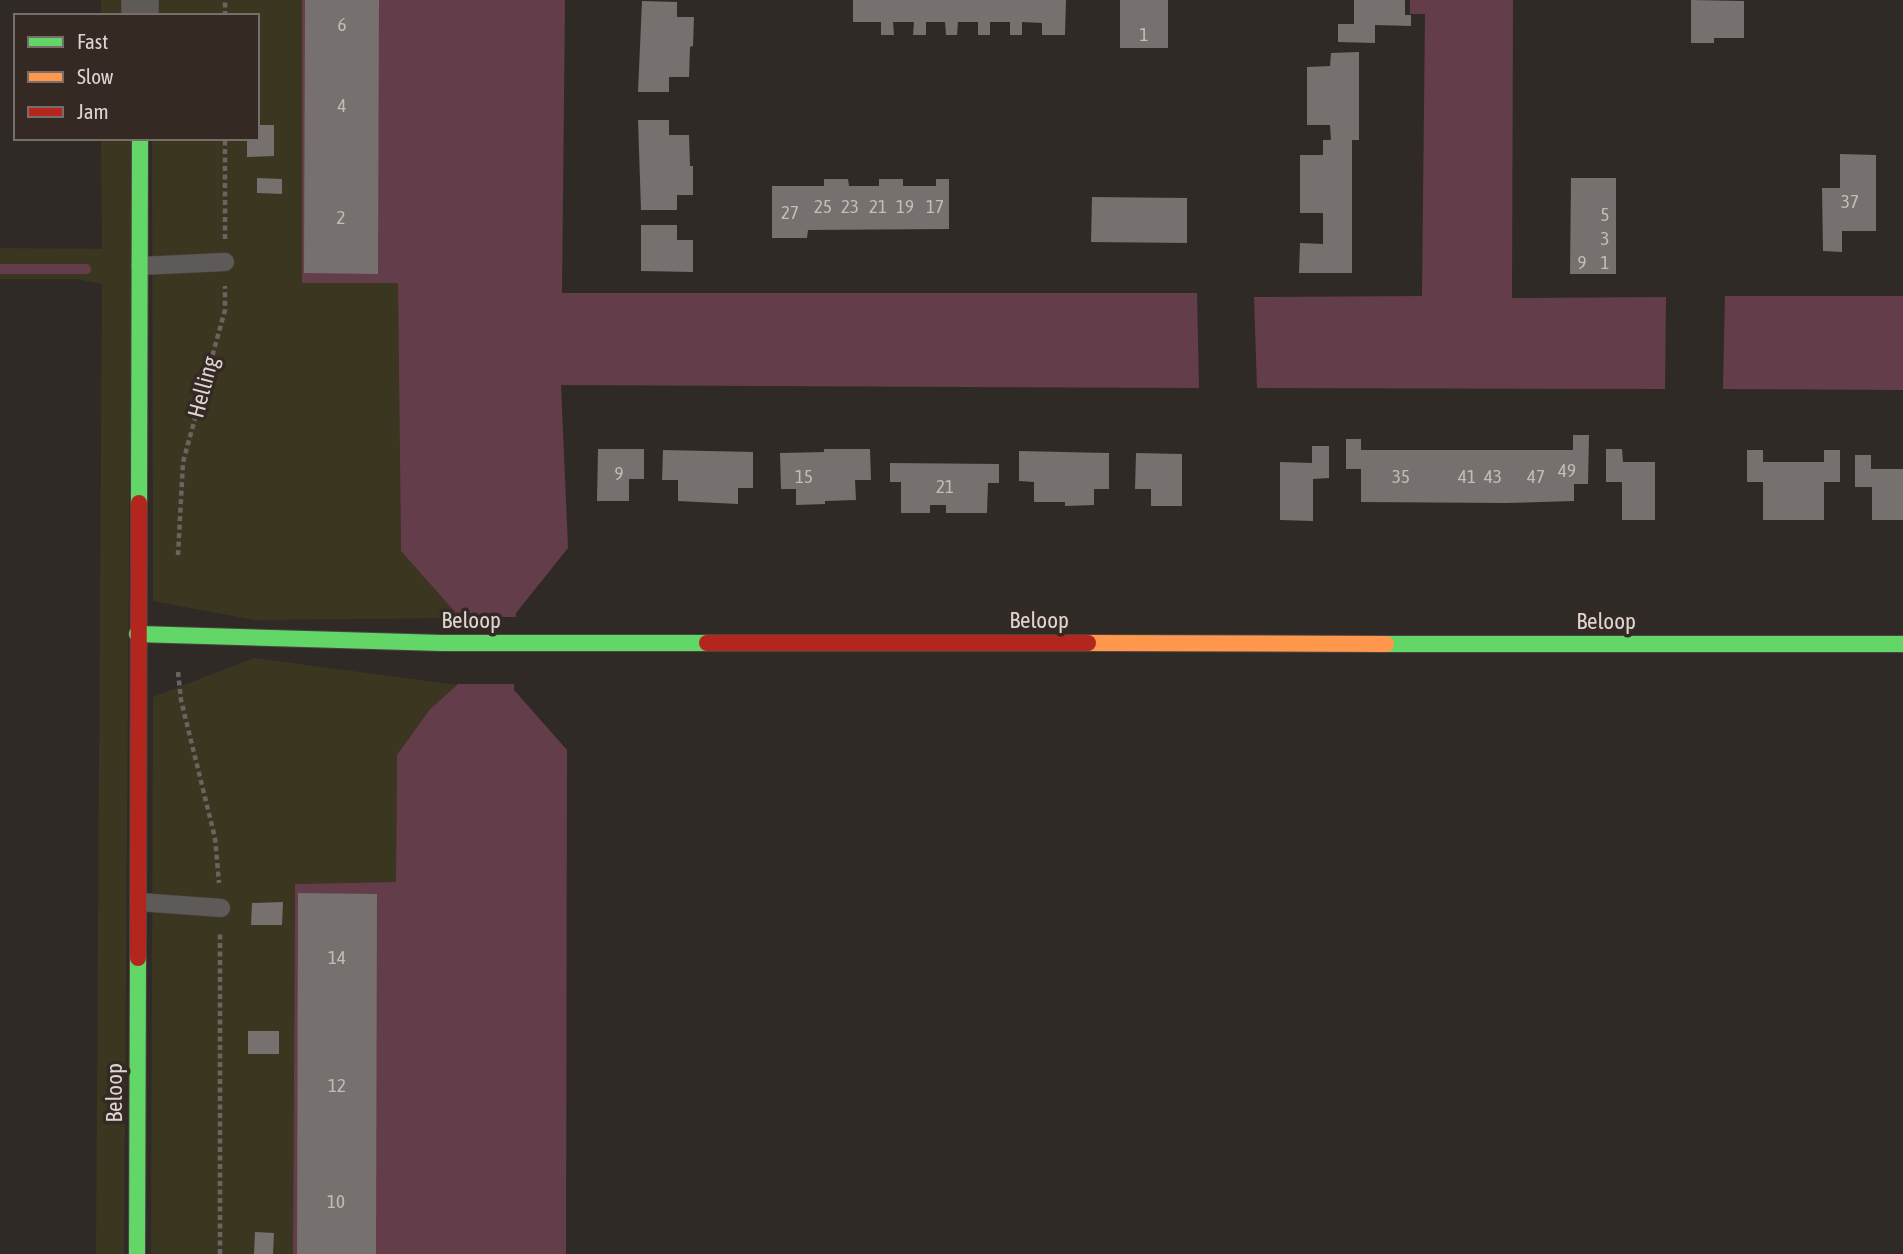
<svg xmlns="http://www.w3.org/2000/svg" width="1903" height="1254" font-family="'Asap Condensed',sans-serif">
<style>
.green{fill:#3b3620}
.water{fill:#643d4a}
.pier{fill:#302a27}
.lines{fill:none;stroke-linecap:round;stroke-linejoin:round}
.stream{stroke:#643d4a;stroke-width:10}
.building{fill:#76706e}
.lane-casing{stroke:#4b4543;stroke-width:19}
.street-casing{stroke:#4b4543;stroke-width:38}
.fast-casing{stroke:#4b4543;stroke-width:18}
.slow-casing{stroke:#4b4543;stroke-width:18}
.jam-casing{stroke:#4b4543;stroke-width:18}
.path{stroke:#686462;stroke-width:4.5;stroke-dasharray:5 3.5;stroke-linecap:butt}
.lane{stroke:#5e5a57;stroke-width:18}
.street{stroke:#5e5a57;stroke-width:37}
.fast{stroke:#63d668;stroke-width:16}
.slow{stroke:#ff974d;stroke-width:16}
.jam{stroke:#b3261e;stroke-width:16}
.labels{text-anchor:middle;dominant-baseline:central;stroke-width:7;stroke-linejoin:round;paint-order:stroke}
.number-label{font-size:19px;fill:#c3bcb9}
.street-label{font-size:23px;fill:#ddd5d2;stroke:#342923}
</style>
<rect width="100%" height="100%" fill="#302a27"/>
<!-- green -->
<g class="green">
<rect x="101" y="0" width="31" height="16"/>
<polygon points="151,0 302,0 302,282 398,283 401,551 455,612 456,618 255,620 153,601 152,138 257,138 257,16 151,16"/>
<polygon points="101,138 132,138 124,1254 96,1254 102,284 77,279 0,279 0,248 102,249"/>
<polygon points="254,658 457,685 430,709 397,755 396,882 295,884 293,1254 151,1254 153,697"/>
</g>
<!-- water -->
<g class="water">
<polygon points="302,0 565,0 562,293 1197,293 1199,388 561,385 568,548 516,613 514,690 567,750 566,1254 293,1254 295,884 396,882 397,755 430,709 457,685 455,612 401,551 398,283 302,283"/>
<polygon points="1410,0 1513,0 1512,298 1666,297 1665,389 1257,388 1254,297 1422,296 1425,14 1410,14"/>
<polygon points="1725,296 1903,296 1903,390 1723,389"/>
</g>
<!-- pier -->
<polygon class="pier" points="452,617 519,617 518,684 453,684"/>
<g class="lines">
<!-- stream -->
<polyline class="stream" points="0,269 86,269"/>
</g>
<!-- building -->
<g class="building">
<polygon points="305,0 379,0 378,274 304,273"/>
<polygon points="853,0 1066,0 1065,35 1042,35 1042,23 1022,22 1022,35 1010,35 1010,22 990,22 990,35 978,35 978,22 958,22 957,35 946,35 945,22 926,22 926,35 913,35 914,22 893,22 894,35 881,35 881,22 853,22"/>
<rect x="1120" y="0" width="48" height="48"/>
<polygon points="1354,0 1405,0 1405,15 1411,15 1411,26 1375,25 1375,43 1338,42 1338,24 1354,24"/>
<polygon points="1691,0 1744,1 1744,38 1714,38 1714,43 1691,43"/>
<polygon points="642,1 677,2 677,17 694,17 693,46 690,47 689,77 669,77 669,92 638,92"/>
<polygon points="1359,52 1359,140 1352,140 1352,273 1299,273 1300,243 1323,244 1323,213 1300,213 1300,155 1323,155 1323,140 1331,140 1330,125 1307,125 1307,67 1330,66 1331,53"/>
<polygon points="638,120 669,120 669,135 689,135 690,166 693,166 693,195 677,195 677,210 641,210"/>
<polygon points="257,125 274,125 274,156 247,157 247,138 257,138"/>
<polygon points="1840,154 1876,155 1876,231 1842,231 1842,252 1823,251 1822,188 1840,188"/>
<polygon points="257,178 282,179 282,194 257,193"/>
<polygon points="1571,178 1616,178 1616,274 1570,274"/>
<polygon points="824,179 848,179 849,186 879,186 879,179 903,179 903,186 936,186 936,179 949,179 949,229 808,230 807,238 772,238 772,186 824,186"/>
<polygon points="1092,197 1187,198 1187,243 1091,242"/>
<polygon points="641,225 677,225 677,240 693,240 693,272 641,271"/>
<polygon points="1573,435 1589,435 1588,484 1574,484 1574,501 1506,503 1361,502 1361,469 1346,469 1346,439 1361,439 1361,450 1573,450"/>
<polygon points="1312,446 1329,446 1329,478 1313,479 1313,521 1280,520 1280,462 1312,463"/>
<polygon points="598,449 644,449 644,479 629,479 629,501 597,501"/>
<polygon points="824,449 870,449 871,480 855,480 856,500 825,501 825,504 796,505 796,489 781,489 780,453 824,452"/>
<polygon points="1606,449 1622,449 1623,462 1655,462 1655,520 1622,520 1622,482 1606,482"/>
<polygon points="663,450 753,452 753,488 738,488 738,504 678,501 678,480 662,480"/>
<polygon points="1747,450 1763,450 1763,462 1824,462 1824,450 1840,450 1840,482 1824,482 1824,520 1763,520 1763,482 1747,482"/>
<polygon points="1019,451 1109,453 1109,489 1094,489 1094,505 1065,506 1065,502 1034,502 1034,482 1019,481"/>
<polygon points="1136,453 1182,454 1182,506 1151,506 1151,489 1135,489"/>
<polygon points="1855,455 1871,455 1871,469 1903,469 1903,520 1872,520 1872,487 1855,487"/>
<polygon points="890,463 999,464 999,483 988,483 987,513 946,513 946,505 930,505 930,513 901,513 901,482 890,482"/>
<polygon points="298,893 377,894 376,1254 297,1254"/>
<polygon points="283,902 282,925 251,925 252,903"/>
<rect x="248" y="1031" width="31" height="23"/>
<polygon points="255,1232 274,1233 273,1254 254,1254"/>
</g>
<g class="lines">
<!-- lane casing -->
<g class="lane-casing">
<g id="lane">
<polyline points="140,266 225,262"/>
<polyline points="139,902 221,908"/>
</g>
</g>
<!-- street casing -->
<g class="street-casing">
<polyline id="street" points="140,0 140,16"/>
</g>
<!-- fast casing -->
<g class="fast-casing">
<g id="fast">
<polyline points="139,503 140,138"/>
<polyline points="137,634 442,643 707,643"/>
<polyline points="1386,644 1903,644"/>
<polyline points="137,1254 138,958"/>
</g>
</g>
<!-- slow casing -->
<g class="slow-casing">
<polyline id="slow" points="1088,643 1386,644"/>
</g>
<!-- jam casing -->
<g class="jam-casing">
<g id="jam">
<polyline points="707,643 1088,643"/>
<polyline points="138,958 139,503"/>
</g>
</g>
<!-- path -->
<g class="path">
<polyline points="225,16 225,0"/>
<polyline points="225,239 225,138"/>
<polyline points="178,555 183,462 225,310 225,286"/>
<polyline points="178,672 181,700 215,838 219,883"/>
<polyline points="220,1254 220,934"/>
</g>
<!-- lane -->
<use href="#lane" class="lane"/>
<!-- street -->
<use href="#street" class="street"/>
<!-- fast -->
<use href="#fast" class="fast"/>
<!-- slow -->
<use href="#slow" class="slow"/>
<!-- jam -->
<use href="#jam" class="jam"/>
</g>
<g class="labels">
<!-- number labels -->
<g class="number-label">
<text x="342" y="24">6</text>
<text x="1144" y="34">1</text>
<text x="342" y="105">4</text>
<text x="1850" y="201">37</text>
<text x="823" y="206">25</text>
<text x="850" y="206">23</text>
<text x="878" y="206">21</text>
<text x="905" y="206">19</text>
<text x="935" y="206">17</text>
<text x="790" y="212">27</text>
<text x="1605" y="214">5</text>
<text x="341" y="217">2</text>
<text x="1605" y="238">3</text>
<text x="1582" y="262">9</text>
<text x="1605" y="262">1</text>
<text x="1567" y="470">49</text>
<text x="619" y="473">9</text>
<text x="804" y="476">15</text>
<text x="1401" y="476">35</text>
<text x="1467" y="476">41</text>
<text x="1493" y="476">43</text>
<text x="1536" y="476">47</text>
<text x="945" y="486">21</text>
<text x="337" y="957">14</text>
<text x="337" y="1085">12</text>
<text x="336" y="1201">10</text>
</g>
<!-- street labels -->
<g class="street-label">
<text transform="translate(203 387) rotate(-75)">Helling</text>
<text x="471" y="620">Beloop</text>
<text x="1039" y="620">Beloop</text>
<text x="1606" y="621">Beloop</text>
<text transform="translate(114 1093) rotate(-90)">Beloop</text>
</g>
</g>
<!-- legend -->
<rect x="14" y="14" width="245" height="126" fill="#342923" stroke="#786e69" stroke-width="2"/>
<rect x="28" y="37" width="35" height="10" fill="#63d668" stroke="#786e69" stroke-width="2"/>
<text x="77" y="49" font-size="21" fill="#ddd5d2">Fast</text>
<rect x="28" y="72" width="35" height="10" fill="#ff974d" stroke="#786e69" stroke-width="2"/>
<text x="77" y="84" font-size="21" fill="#ddd5d2">Slow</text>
<rect x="28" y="107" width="35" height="10" fill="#b3261e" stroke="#786e69" stroke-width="2"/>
<text x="77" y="119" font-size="21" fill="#ddd5d2">Jam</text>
</svg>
